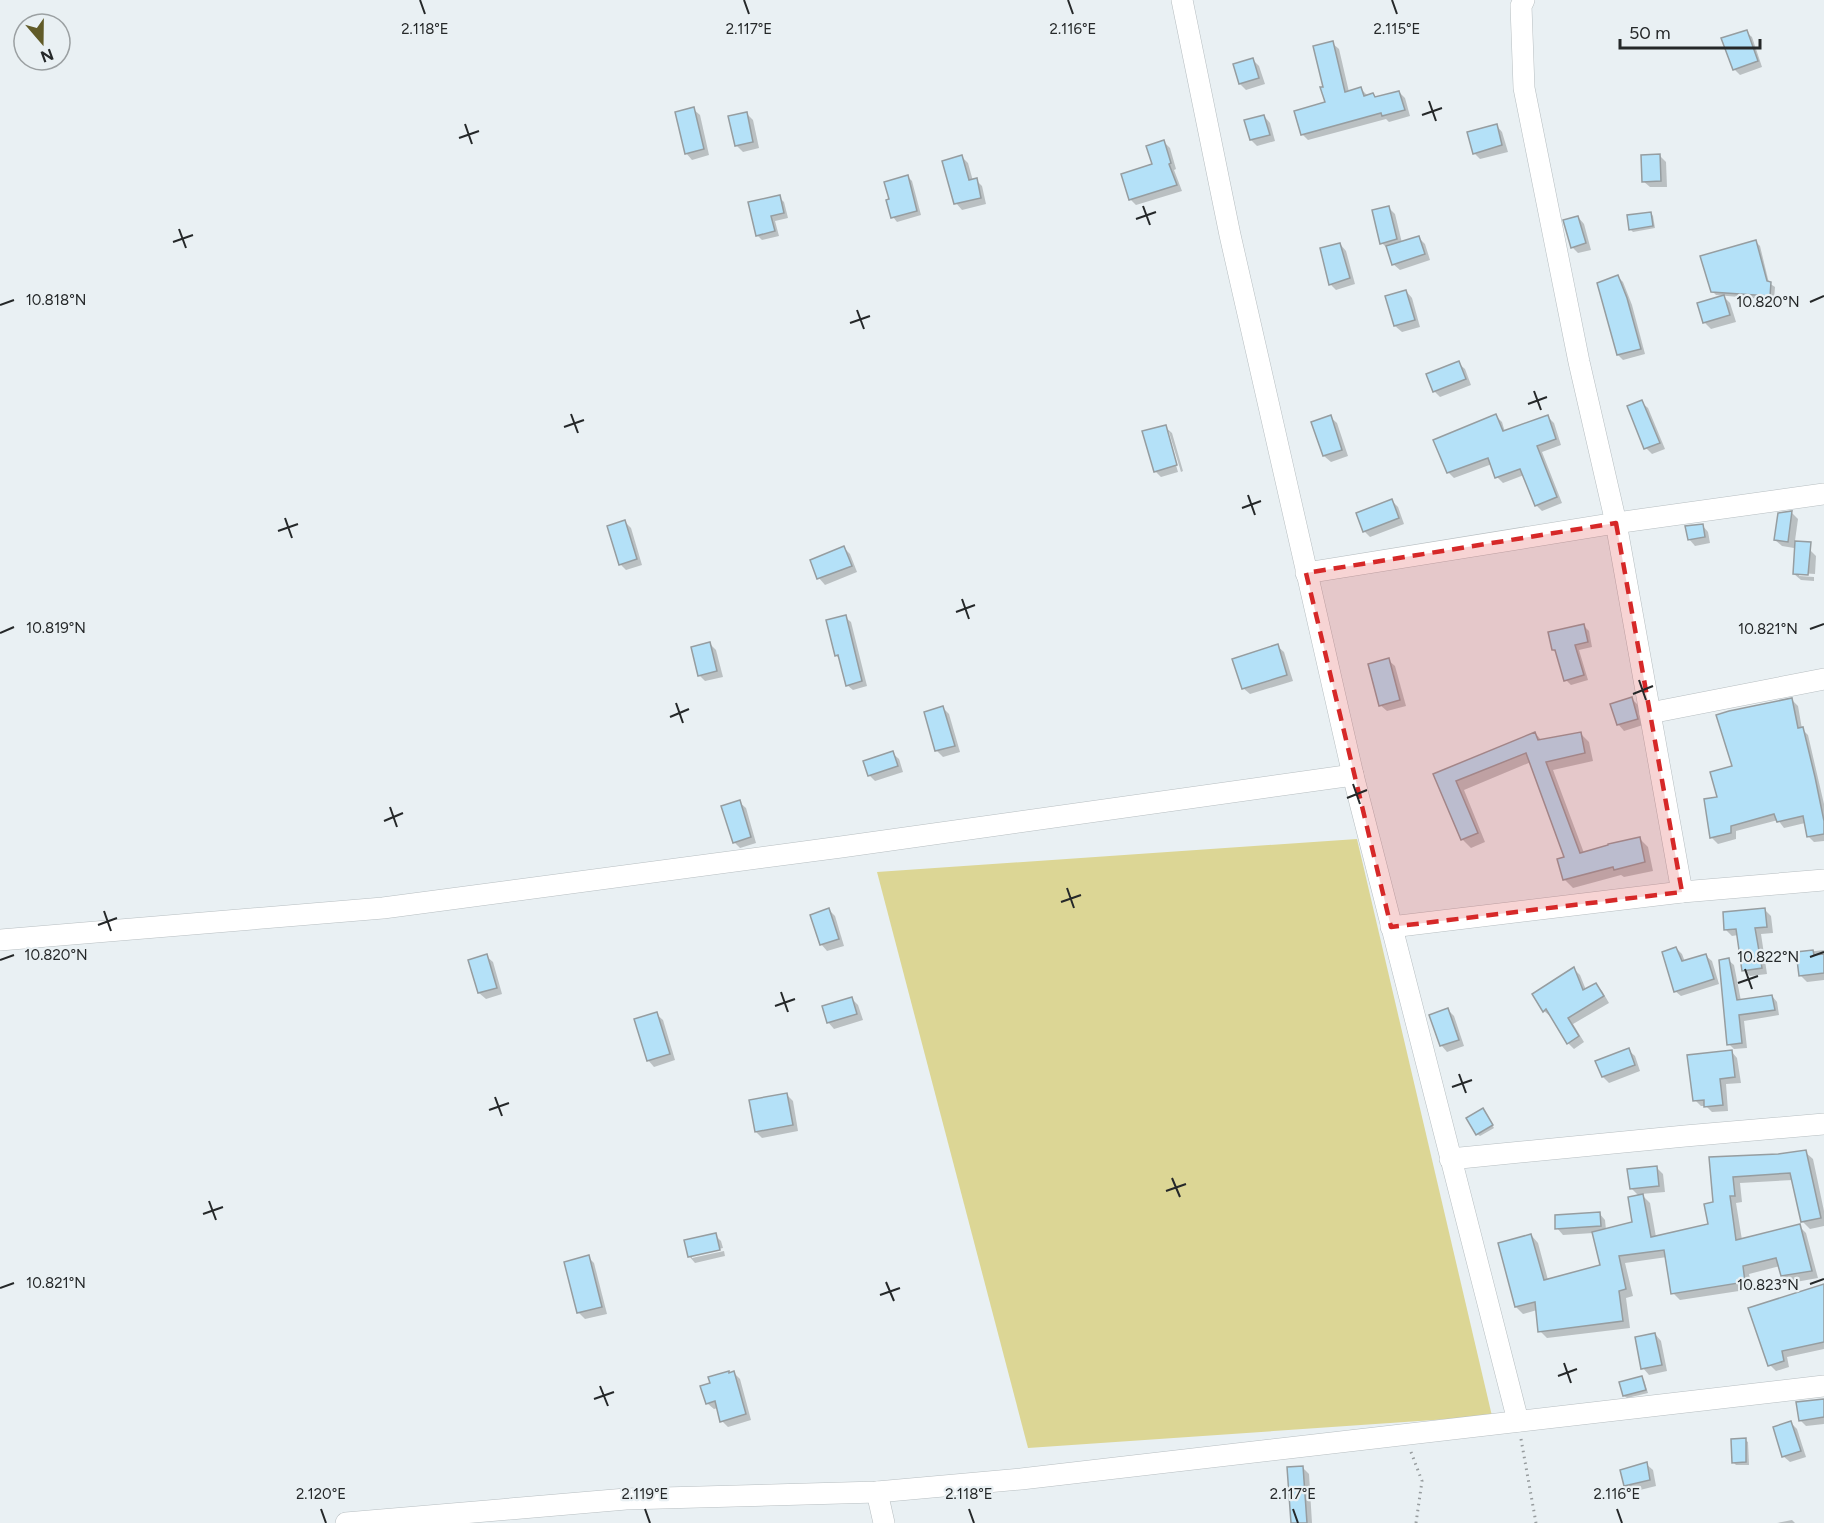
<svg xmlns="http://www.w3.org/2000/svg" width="1824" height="1523" font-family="Figtree,sans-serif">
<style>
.green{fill:#dcd695}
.shadow{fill:#0003}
.building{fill:#b4e1f8;stroke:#969da0;stroke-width:1.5}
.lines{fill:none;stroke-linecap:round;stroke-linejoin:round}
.street-casing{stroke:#b7bec1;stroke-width:22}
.path{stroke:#979c9e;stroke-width:3;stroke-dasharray:1.5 4.5;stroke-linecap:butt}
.street{stroke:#fff;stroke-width:21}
.marked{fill:#d62828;fill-opacity:0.2;stroke:#d62828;stroke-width:4.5;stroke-dasharray:12 8;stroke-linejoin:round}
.ticks{fill:none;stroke:#252829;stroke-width:2}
.ticks-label{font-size:15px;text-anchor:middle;fill:#252829;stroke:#e9f0f3;stroke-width:4.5;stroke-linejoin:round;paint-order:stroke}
</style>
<rect width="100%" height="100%" fill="#e9f0f3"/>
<!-- green -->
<polygon class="green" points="1357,839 1492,1416 1028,1448 877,872"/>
<!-- shadow -->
<g class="shadow">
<polygon points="1746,32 1752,37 1762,67 1740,75 1734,69"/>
<polygon points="1332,43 1339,49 1349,92 1361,89 1368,96 1373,94 1377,98 1399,92 1405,98 1410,116 1389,122 1386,119 1308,140 1302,134 1326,103 1324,88"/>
<polygon points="1253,60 1259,66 1265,84 1246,90 1240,84"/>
<polygon points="693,109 700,115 709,155 692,160 686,153"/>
<polygon points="747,114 753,120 759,148 743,152 736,145"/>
<polygon points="1264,116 1270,123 1275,141 1257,146 1251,140"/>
<polygon points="1496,125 1502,132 1508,152 1480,159 1474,153"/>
<polygon points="1164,142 1170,148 1176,169 1174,170 1182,191 1136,205 1130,199 1154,165"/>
<polygon points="1660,156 1666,162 1667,187 1650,187 1643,181"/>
<polygon points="962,157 968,163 973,181 976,180 982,186 986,204 962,210 956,203"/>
<polygon points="907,176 912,181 921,215 897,222 893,217"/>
<polygon points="779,197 784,202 788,218 775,221 779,236 762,240 757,235"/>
<polygon points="1388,207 1395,214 1402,243 1418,237 1425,244 1430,260 1400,270 1393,264 1388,249 1382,243"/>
<polygon points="1651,213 1653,216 1655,228 1633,232 1630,229"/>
<polygon points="1578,217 1584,224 1591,250 1578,253 1572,247"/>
<polygon points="1756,242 1760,246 1769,283 1775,287 1774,300 1716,295 1712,291"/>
<polygon points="1340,244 1346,251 1355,284 1336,290 1330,284"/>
<polygon points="1618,277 1623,282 1632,305 1645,354 1623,360 1618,355"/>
<polygon points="1406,291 1412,298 1420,327 1402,332 1395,326 1387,297"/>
<polygon points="1724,297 1730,303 1736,322 1711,329 1704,322"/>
<polygon points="1458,363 1465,369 1471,385 1440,397 1434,391"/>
<polygon points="1641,402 1648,408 1665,449 1652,454 1646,448"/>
<polygon points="1496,416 1502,422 1505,432 1548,417 1554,423 1561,445 1542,452 1562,503 1542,511 1536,505 1524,475 1503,483 1497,477 1492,464 1454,478 1448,472"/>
<polygon points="1330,417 1337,423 1348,456 1331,462 1324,456 1313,423"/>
<polygon points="1165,427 1172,433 1183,471 1181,472 1169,432 1166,432 1178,472 1161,477 1155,471"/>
<polygon points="1392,501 1398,507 1404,524 1370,537 1364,531"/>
<polygon points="1792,513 1798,519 1794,548 1782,546 1775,540 1779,515"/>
<polygon points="625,522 631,528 642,565 626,570 620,564"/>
<polygon points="1702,525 1708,532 1710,543 1695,546 1689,539"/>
<polygon points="844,548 850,554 857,572 825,585 819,578"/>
<polygon points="1810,550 1816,556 1815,574 1799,573 1799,576 1814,577 1814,581 1801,580 1794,574"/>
<polygon points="845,617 851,622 867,686 853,690 847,685 840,659 836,655"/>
<polygon points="1583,625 1589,631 1592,647 1579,650 1588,680 1571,685 1566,680 1558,654 1553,650"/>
<polygon points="710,644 716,650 723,677 705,681 699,675"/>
<polygon points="1277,646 1284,652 1293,681 1250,694 1243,688"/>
<polygon points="1388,660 1395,666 1406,706 1387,711 1380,705"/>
<polygon points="1632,699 1638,705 1643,725 1624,731 1618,724"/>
<polygon points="1792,700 1798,706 1802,729 1808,735 1824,804 1824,841 1814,842 1808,836 1805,823 1784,828 1778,820 1736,831 1736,839 1718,844 1712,838 1719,798 1734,767"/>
<polygon points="943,708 949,714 960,752 943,757 937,751 926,713"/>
<polygon points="1535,733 1542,741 1580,733 1589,742 1593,761 1553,770 1584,853 1639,838 1648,847 1653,871 1624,877 1621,875 1573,888 1565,880 1559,860 1566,858 1531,762 1464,790 1485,842 1471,848 1462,839 1435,775"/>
<polygon points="892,753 899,759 903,772 875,781 869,775"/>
<polygon points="739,802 746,808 756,843 740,848 734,842"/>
<polygon points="829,910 835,916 844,946 827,951 821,944"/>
<polygon points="1765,910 1771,916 1773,933 1761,934 1767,974 1750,976 1744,970 1738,935 1732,936 1726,930"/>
<polygon points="1676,948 1682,954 1685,962 1706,956 1712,961 1719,984 1681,996 1675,991"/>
<polygon points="1824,950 1824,980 1807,982 1801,976 1798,953"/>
<polygon points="486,956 493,962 502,994 486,999 479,993"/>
<polygon points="1728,960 1734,965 1741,1001 1772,996 1777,1002 1779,1015 1744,1021 1747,1048 1734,1049 1729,1044"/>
<polygon points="1574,969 1580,975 1586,990 1596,985 1602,991 1609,1003 1573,1024 1584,1042 1574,1049 1568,1043 1551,1015 1550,1016 1544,1011"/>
<polygon points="852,999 858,1005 863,1020 834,1029 828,1022"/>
<polygon points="1448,1010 1454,1016 1464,1046 1447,1052 1441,1045"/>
<polygon points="656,1014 663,1020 675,1060 654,1067 648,1060"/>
<polygon points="1628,1050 1635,1056 1640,1071 1609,1083 1603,1077"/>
<polygon points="1731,1051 1737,1058 1741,1083 1726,1084 1728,1111 1712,1112 1706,1106 1701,1106 1695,1100"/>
<polygon points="787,1095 793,1101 798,1131 762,1138 756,1132"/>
<polygon points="1485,1113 1494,1128 1480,1136 1477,1134"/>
<polygon points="1805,1152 1813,1159 1824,1211 1824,1226 1810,1229 1803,1222 1793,1180 1740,1183 1742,1202 1736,1203 1742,1240 1799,1226 1806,1233 1818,1278 1790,1283 1782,1275 1780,1266 1749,1274 1752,1289 1680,1300 1673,1293 1667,1257 1625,1263 1633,1296 1626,1298 1630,1328 1547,1338 1540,1331 1537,1310 1523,1314 1516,1307 1531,1235 1538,1243 1548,1280 1601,1267 1593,1233 1563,1235 1557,1228 1599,1213 1605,1220 1606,1230 1634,1223 1640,1197 1631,1188 1656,1167 1663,1174 1665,1192 1641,1194 1650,1203 1656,1237 1709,1226 1715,1203 1711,1159 1778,1156"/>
<polygon points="715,1235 721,1241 723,1248 692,1255 692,1258 724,1251 725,1256 695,1263 689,1256"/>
<polygon points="588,1257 594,1263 607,1314 585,1319 579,1313"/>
<polygon points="1824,1285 1824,1349 1787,1357 1789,1367 1776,1371 1770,1365"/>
<polygon points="1655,1334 1661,1341 1667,1371 1649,1375 1643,1368"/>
<polygon points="734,1373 740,1379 751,1420 728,1427 722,1421 718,1408 714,1409 708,1404 702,1387"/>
<polygon points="1641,1377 1644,1380 1648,1393 1627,1398 1624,1396"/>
<polygon points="1824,1400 1824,1424 1806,1426 1800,1420"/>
<polygon points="1791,1423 1797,1429 1806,1457 1790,1462 1783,1456"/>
<polygon points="1745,1440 1748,1442 1749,1465 1736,1465 1733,1462"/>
<polygon points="1646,1464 1653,1470 1656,1486 1632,1492 1625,1486"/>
<polygon points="1302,1467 1309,1474 1312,1523 1292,1523"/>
<polygon points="1792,1520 1795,1523 1777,1523"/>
</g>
<!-- building -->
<g class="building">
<polygon points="1747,30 1758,61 1733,70 1721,38"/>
<polygon points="1333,41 1345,92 1361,87 1364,96 1373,93 1375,97 1399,91 1405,110 1382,116 1381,113 1301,135 1294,111 1325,102 1320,87 1323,87 1313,46"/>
<polygon points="1253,58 1259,78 1239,84 1233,64"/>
<polygon points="694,107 704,149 685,154 675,112"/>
<polygon points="747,112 753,142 735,146 728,116"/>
<polygon points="1264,115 1270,135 1250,140 1244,120"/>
<polygon points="1497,124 1502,145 1473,154 1467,132"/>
<polygon points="1164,140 1171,163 1169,164 1177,185 1129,200 1121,174 1152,164 1146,146"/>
<polygon points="1660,154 1661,181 1642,182 1641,155"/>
<polygon points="962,155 969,180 977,178 981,198 954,204 942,161"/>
<polygon points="908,175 917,211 891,218 886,200 889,199 884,182"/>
<polygon points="780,195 784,213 771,216 775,231 756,236 748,202"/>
<polygon points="1389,206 1397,239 1380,244 1372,210"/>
<polygon points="1651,212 1653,226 1629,230 1627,215"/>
<polygon points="1578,216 1586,243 1571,248 1563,220"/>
<polygon points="1419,236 1425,254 1392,265 1386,246"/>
<polygon points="1756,240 1767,281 1771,282 1770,296 1711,292 1700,256"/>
<polygon points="1340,243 1350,278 1329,285 1320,248"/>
<polygon points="1618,275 1627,298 1641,349 1617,355 1597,283"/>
<polygon points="1406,290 1415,320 1394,326 1385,296"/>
<polygon points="1724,295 1730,315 1703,323 1697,303"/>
<polygon points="1459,361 1466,379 1433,392 1426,374"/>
<polygon points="1642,400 1660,443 1644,449 1627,406"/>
<polygon points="1496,414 1503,431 1548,415 1556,439 1537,446 1557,497 1535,506 1520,469 1495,478 1488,458 1447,473 1433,440"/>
<polygon points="1331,415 1342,450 1323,456 1311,422"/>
<polygon points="1166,425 1177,465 1154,472 1142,431"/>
<polygon points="1392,499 1399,518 1363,532 1356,513"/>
<polygon points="1792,511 1788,542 1774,540 1778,513"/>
<polygon points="625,520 637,559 619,565 607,526"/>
<polygon points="1703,524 1705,537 1688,540 1685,526"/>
<polygon points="1795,541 1811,542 1808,575 1793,574"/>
<polygon points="844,546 852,566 817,579 810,560"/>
<polygon points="846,615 862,681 846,686 838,655 835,656 826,620"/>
<polygon points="1584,624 1588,642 1575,645 1584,675 1564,681 1555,650 1552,650 1548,632"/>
<polygon points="710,642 717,671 698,676 691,647"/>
<polygon points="1278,644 1287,675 1242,689 1232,659"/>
<polygon points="1389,658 1400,700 1379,706 1368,664"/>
<polygon points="1632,697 1638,719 1617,725 1610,704"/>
<polygon points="1792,698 1798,728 1803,727 1815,777 1824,821 1824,834 1807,837 1803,816 1777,822 1774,814 1731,826 1731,833 1710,838 1704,799 1717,797 1710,772 1732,766 1716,715 1729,711"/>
<polygon points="943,706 955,746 935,751 924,712"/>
<polygon points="1535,732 1538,740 1581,732 1585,753 1546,762 1580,853 1608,845 1608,844 1640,837 1645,862 1614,870 1613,867 1563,880 1557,859 1564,857 1526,753 1456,781 1478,833 1461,840 1433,774"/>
<polygon points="893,751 898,766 868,776 863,761"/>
<polygon points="740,800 751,837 733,843 721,806"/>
<polygon points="829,908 839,939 820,945 810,915"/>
<polygon points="1765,908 1767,927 1755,928 1762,968 1742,971 1736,929 1724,930 1723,912"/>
<polygon points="1676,947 1682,961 1706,954 1714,979 1674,992 1662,952"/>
<polygon points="1813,950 1814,955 1824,954 1824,973 1799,976 1796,952"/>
<polygon points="487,954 497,988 478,993 468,960"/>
<polygon points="1729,958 1737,1000 1772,995 1775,1010 1739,1015 1742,1043 1727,1045 1719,960"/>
<polygon points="1574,967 1583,990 1596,983 1604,996 1568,1018 1579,1036 1567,1044 1546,1009 1543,1012 1532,994"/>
<polygon points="852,997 857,1014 827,1023 822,1006"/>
<polygon points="1448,1008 1459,1040 1440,1046 1429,1015"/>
<polygon points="657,1012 670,1054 647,1061 634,1019"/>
<polygon points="1629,1048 1635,1065 1602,1077 1595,1061"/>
<polygon points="1732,1050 1735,1077 1720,1079 1723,1105 1704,1107 1704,1100 1693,1101 1687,1055"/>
<polygon points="787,1093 793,1125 755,1132 749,1100"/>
<polygon points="1483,1108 1493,1125 1476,1135 1466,1118"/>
<polygon points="1806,1150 1821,1218 1801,1222 1790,1173 1733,1177 1735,1196 1730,1196 1736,1240 1800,1224 1812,1271 1781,1276 1776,1258 1743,1266 1745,1282 1671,1294 1664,1250 1619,1256 1626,1289 1619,1291 1623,1321 1538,1332 1535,1302 1515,1307 1498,1243 1531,1234 1544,1280 1600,1265 1592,1232 1632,1222 1628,1197 1643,1194 1651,1237 1708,1224 1704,1204 1713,1202 1709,1157 1778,1154"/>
<polygon points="1657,1166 1659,1186 1630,1189 1627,1169"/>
<polygon points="1600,1212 1601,1226 1555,1229 1555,1215"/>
<polygon points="716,1233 720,1250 688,1257 684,1240"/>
<polygon points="589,1255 602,1307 577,1313 564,1262"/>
<polygon points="1824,1284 1824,1342 1782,1351 1784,1361 1768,1366 1748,1308"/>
<polygon points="1655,1333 1662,1365 1641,1369 1635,1337"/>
<polygon points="729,1371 729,1373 734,1371 746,1414 720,1422 715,1401 706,1404 700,1386 710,1383 708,1377"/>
<polygon points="1642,1376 1646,1390 1623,1396 1619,1382"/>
<polygon points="1824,1399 1824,1417 1799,1421 1796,1402"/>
<polygon points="1791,1421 1801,1451 1782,1457 1773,1427"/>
<polygon points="1746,1438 1746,1462 1732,1463 1731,1439"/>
<polygon points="1647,1462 1650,1480 1624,1486 1620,1470"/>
<polygon points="1303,1466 1307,1523 1291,1523 1287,1467"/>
</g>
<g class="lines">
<!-- street casing -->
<g class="street-casing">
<g id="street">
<polyline points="1182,0 1230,235 1353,775 1518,1421"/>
<polyline points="1524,0 1521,6 1524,88 1579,362 1616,523 1682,892"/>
<polyline points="1306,573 1616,523 1824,494"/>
<polyline points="1650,713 1824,679"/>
<polyline points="1391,927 1682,892 1824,880"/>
<polyline points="0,940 383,908 841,847 1353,775"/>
<polyline points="1450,1159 1685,1136 1824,1124"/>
<polyline points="877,1492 884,1523"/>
<polyline points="346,1523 626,1499 877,1492 1021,1479 1824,1386"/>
</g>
</g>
<!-- path -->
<g class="path">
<polyline points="1521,1439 1536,1523"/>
<polyline points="1411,1452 1422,1481 1416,1523"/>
</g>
<!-- street -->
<use href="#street" class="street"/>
</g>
<!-- marked area -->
<path class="marked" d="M1616,523L1682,892L1391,927L1306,573Z"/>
<!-- ticks -->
<path class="ticks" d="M420,0L425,14M744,0L749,14M1068,0L1073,14M1392,0L1397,14M1429,101L1436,121M1422,115L1442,108M465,124L472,144M459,138L479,131M1143,206L1150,225M1136,219L1156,212M179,229L186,248M173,242L193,235M1810,302L1824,296M0,305L14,300M857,310L864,329M850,323L870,316M1534,391L1541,410M1528,404L1547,397M571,414L578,433M564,427L584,420M1248,495L1255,515M1242,508L1261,501M285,518L292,538M278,531L298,524M962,599L969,619M956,612L975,605M1810,629L1824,624M0,633L14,627M1639,680L1646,700M1633,694L1653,686M676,703L683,723M670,717L689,709M1353,784L1360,804M1347,798L1367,790M390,807L397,827M384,821L403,813M1067,888L1074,908M1061,902L1081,895M104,911L111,931M98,925L117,918M1810,957L1824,952M0,960L14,955M1745,969L1752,989M1738,983L1758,976M781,992L788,1012M775,1006L795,999M1459,1074L1466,1093M1452,1087L1472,1080M495,1097L502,1116M489,1110L509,1103M1172,1178L1180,1197M1166,1191L1186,1184M209,1201L216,1220M203,1214L223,1207M886,1282L894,1301M1810,1284L1824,1279M0,1288L14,1283M880,1295L900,1288M1564,1363L1571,1383M1558,1376L1577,1369M600,1386L608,1406M594,1399L614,1392M321,1509L326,1523M645,1509L650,1523M969,1509L974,1523M1293,1509L1298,1523M1617,1509L1622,1523"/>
<g class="ticks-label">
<text x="425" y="34">2.118°E</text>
<text x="749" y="34">2.117°E</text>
<text x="1073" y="34">2.116°E</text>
<text x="1397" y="34">2.115°E</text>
<text x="56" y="305">10.818°N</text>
<text x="1768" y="307">10.820°N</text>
<text x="56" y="633">10.819°N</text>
<text x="1768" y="634">10.821°N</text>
<text x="56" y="960">10.820°N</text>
<text x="1768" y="962">10.822°N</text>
<text x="56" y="1288">10.821°N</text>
<text x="1768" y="1290">10.823°N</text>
<text x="321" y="1499">2.120°E</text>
<text x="645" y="1499">2.119°E</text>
<text x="969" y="1499">2.118°E</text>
<text x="1293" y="1499">2.117°E</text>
<text x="1617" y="1499">2.116°E</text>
</g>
<!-- north arrow -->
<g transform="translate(42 42) rotate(160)"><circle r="28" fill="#e9f0f3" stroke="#9ba0a2" stroke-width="1.5"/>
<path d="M0-4.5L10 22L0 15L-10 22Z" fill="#615b28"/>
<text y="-9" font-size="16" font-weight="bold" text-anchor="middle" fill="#252829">N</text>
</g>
<!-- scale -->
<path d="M1620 39v9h140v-9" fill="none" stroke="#252829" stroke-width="3"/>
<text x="1629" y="39" font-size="18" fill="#252829" stroke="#e9f0f3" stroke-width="4.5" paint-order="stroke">50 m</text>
</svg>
